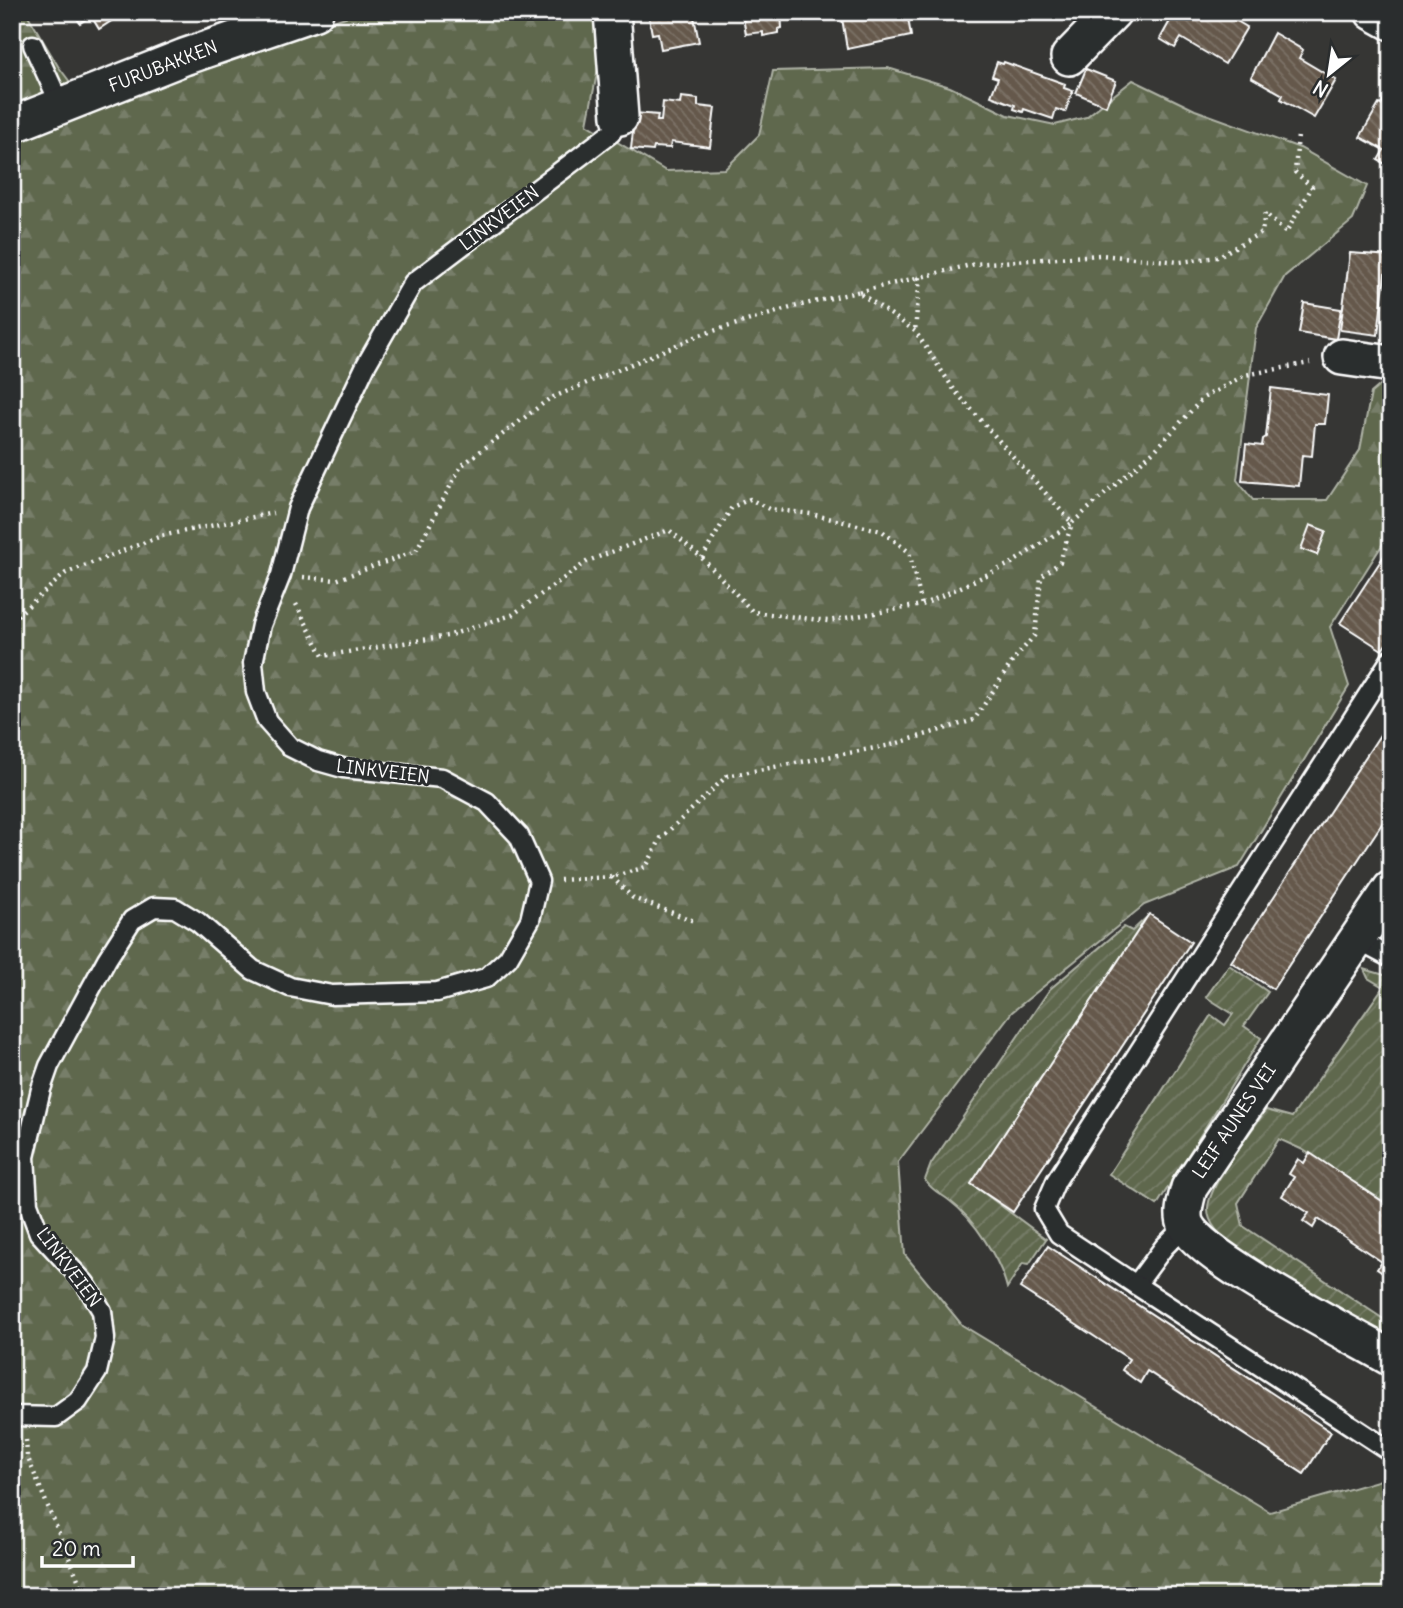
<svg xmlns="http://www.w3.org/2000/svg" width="1403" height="1608" font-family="Delius,sans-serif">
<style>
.forest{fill:url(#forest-firs);stroke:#afb3a6;stroke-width:2}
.garden{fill:url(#garden-furrows);stroke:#afb3a6;stroke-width:2}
.building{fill:url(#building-back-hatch);stroke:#fff;stroke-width:2}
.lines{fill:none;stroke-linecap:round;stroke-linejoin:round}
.service-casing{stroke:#fff;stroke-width:23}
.minor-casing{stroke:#fff;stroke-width:40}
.path{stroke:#fff;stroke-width:4.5;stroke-dasharray:2 5;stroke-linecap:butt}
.service{stroke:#2a2d2e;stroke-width:18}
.minor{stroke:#2a2d2e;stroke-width:35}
.labels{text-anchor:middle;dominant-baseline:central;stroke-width:6;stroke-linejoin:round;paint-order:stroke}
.street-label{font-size:18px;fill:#fff;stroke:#2a2d2e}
</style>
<defs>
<pattern id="forest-firs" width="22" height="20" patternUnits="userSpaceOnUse" patternTransform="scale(1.75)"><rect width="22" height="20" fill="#5f674e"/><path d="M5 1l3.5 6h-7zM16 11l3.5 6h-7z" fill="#777e69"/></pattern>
<pattern id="garden-furrows" width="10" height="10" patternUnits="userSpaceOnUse" patternTransform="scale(1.75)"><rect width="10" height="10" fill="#5f674e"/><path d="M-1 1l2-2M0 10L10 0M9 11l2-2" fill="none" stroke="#777e69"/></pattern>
<pattern id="building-back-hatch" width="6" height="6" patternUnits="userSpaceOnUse" patternTransform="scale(1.75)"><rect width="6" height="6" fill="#65594c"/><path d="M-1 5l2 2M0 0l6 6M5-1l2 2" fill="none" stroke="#7c7267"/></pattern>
</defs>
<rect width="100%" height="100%" fill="#363634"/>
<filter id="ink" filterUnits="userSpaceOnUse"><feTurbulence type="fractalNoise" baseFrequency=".0143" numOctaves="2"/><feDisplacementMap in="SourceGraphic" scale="14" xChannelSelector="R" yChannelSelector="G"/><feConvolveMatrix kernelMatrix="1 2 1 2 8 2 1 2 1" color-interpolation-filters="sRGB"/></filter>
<g filter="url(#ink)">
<!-- forest -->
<polygon class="forest" points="12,12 26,12 58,66 73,86 231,56 360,12 601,12 602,48 587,124 666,171 725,169 759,135 773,71 888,68 950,87 1008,115 1055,125 1086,117 1133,80 1195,110 1300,148 1367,186 1353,220 1285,276 1256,328 1237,480 1253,500 1327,500 1360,450 1371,393 1391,376 1391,531 1330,627 1349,686 1239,867 1144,905 1012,1012 898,1162 905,1255 962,1325 1270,1512 1391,1477 1391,1596 12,1596"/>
<!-- garden -->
<g class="garden">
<path d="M1149,915L972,1184L1046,1239L1029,1264L1023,1263L1007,1288C1000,1259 974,1219 950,1201C940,1193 932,1191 925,1180L931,1164L1050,989L1124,927L1132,931Z"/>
<polygon points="1229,965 1268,992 1244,1026 1261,1038 1157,1205 1109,1174 1211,1015 1225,1025 1233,1014 1206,997"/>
<path d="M1364,969L1391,977V1206L1303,1150L1279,1139L1238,1203L1243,1226L1391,1324V1341L1239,1250C1226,1241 1207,1225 1208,1208C1209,1184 1251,1132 1266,1110L1292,1117L1383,987L1368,978Z"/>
</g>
<!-- building -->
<g class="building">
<polygon points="73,12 125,12 99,29 91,16 80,23"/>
<polygon points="648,12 693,12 699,42 661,49 658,33 652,34"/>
<polygon points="742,12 781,12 782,28 778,29 778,33 763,36 763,32 746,34"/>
<polygon points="841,12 907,12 911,36 847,49"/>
<polygon points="1175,12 1189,18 1192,12 1221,12 1247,27 1225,64 1181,38 1175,48 1160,39"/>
<polygon points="1274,33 1303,50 1299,58 1336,80 1314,118 1281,99 1283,95 1251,77"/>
<polygon points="997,62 1003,64 1004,62 1065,84 1064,88 1073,91 1065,112 1056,109 1053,119 1024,109 1023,112 1014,109 1015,105 991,96 998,78 992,76"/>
<polygon points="1086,69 1116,81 1106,106 1076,93"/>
<polygon points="681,97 698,99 698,106 715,108 710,147 671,142 670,148 654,147 653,151 631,149 635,113 658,115 657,121 661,121 663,102 680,104"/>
<polygon points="1384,99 1391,103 1391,167 1378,160 1384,150 1360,137 1379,104 1381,105"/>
<polygon points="1350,253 1391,256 1391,275 1385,274 1378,335 1340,330"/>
<polygon points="1304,303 1341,309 1336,339 1299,333"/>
<polygon points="1271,388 1328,395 1325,424 1315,424 1312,456 1302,455 1299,486 1242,481 1246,444 1262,446 1263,439 1266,437"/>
<polygon points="1310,525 1326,531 1317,555 1301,549"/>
<polygon points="1391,545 1391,637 1382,650 1340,623"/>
<polygon points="1391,718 1391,810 1273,989 1231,962"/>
<polygon points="1149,914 1191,942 1013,1212 971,1184"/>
<polygon points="1310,1153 1391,1207 1391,1270 1387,1276 1377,1269 1382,1262 1318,1219 1313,1228 1303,1221 1309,1213 1282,1196 1294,1177 1289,1174 1298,1159 1304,1163"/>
<polygon points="1048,1246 1331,1432 1304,1474 1147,1371 1140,1383 1122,1370 1129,1359 1020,1288"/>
</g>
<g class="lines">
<!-- service casing -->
<g class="service-casing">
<g id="service">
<polyline points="33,45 61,106"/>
<polyline points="1357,940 1391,958"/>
<polyline points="1186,1225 1164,1247 1136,1285 1059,1234 1044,1209 1056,1181 1391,659"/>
<polyline points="1136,1285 1387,1449"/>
<polyline points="12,1416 56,1417 78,1401 97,1372 105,1338 102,1311 85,1283 39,1233 28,1204 25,1157 41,1089 49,1066 107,959 132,920 154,907 175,908 198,922 253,970 290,987 332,995 437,992 486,978 508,958 530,920 539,881 519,836 487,802 442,778 343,768 318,761 290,747 267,721 256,692 253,663 261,625 281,575 298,508 366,365 413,283 611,133 620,117"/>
</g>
</g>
<!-- minor casing -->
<g class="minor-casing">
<g id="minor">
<polyline points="612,12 620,117"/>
<polyline points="1373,12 1391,22"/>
<polyline points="1069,57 1113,12"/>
<polyline points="12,125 184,57 315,12"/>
<polyline points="1342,357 1391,364"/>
<path d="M1391,889L1189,1188C1186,1200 1181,1214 1186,1225C1202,1259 1351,1334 1391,1358"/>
</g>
</g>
<!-- path -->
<g class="path">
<polyline points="917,278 975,264 1100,255 1180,262 1217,257 1262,232 1265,213 1286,233 1312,187 1295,172 1298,135"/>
<polyline points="702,558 732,507 750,499 769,509 811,514 882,531 909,552 922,605"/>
<polyline points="303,577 336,580 416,551 461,466 549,399 700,335 797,306 861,291"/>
<polyline points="296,604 323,656 447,636 512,615 588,561 669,530 702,558 753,612 828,621 922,605 1012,563 1072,523 955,391 915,331 858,292 920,277 915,331"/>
<polyline points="12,620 66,573 161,536 273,513"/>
<polyline points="612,877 633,898 694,921"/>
<polyline points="560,880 612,877 646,867 661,838 727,776 891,745 974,720 1014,659 1035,635 1041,577 1060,562 1072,523 1156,449 1203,398 1245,375 1310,363"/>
<polyline points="26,1440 27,1456 85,1596"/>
</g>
<!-- service -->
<use href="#service" class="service"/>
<!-- minor -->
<use href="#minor" class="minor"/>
</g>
</g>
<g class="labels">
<!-- street labels -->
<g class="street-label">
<text transform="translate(163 66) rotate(-21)">FURUBAKKEN</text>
<text transform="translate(499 218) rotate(-37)">LINKVEIEN</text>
<text transform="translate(383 771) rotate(7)">LINKVEIEN</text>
<text transform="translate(1234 1121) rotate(-56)">LEIF AUNES VEI</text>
<text transform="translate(69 1267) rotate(53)">LINKVEIEN</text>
</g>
</g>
<!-- margin -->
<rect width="1403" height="1608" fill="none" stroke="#2a2d2e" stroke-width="42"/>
<rect x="21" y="21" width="1361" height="1566" fill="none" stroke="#fff" stroke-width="2.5" filter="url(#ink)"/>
<!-- north arrow -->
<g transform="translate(1329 74) rotate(210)" stroke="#2a2d2e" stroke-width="5" paint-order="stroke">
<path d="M0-5L12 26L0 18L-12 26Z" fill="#ffffff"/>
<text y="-10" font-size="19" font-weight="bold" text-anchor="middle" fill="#ffffff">N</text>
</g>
<!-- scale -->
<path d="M42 1556v10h91v-10" fill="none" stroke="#ffffff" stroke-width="3.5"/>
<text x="52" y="1556" font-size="21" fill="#ffffff" stroke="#2a2d2e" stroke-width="5" paint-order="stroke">20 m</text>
</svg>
